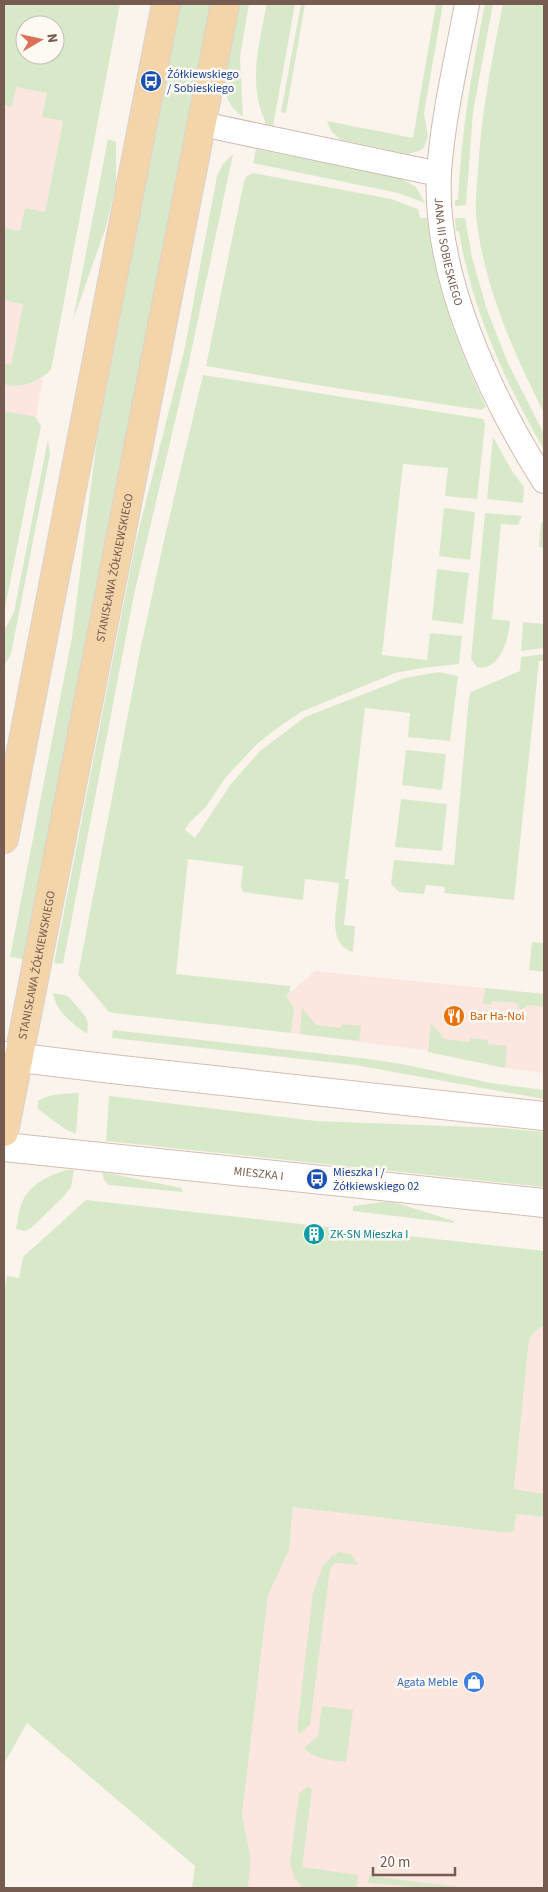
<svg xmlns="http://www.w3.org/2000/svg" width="548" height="1892" font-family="'Source Sans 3',sans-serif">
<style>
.commercial{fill:#fbe7e0}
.green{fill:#d8e9ca;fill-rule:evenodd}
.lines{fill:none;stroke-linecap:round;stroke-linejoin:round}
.street-casing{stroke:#cdbcb2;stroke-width:26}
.secondary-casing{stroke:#d3beb2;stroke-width:30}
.primary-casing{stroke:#d9d1ce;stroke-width:30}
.street{stroke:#fff;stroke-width:24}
.secondary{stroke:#fff;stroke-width:28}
.primary{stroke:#f4d5aa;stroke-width:28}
.labels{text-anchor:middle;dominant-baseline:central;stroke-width:5;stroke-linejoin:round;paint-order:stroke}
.transit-label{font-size:12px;fill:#164399;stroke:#fef9f2;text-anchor:start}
.street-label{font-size:12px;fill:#765b50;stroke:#fef9f2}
.food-label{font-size:12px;fill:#c56008;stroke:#fef9f2;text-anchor:start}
.culture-label{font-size:12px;fill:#0d838f;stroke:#fef9f2;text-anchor:start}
.shop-label{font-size:12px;fill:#366cbe;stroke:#fef9f2;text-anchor:end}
</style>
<rect width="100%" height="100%" fill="#fbf4ec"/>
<!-- commercial -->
<g class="commercial">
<polygon points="15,86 47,93 43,117 63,121 45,212 25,209 7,300 23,303 11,365 23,385 32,383 43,377 36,418 32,416 4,415 4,105 12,106"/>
<polygon points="315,971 544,994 544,1073 505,1068 423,1050 291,1033 294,1009 286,996"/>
<polygon points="544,1325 544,1494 514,1490 529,1340 535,1331"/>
<polygon points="293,1507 508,1533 514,1531 516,1514 544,1517 544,1888 248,1888 251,1859 242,1815 268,1595 289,1550"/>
</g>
<!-- green -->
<g class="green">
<path d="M4,4H120L51,370C39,381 21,390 4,384V363L11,365L23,304L4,300V228L20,231L25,208L45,212L63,121L42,117L47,93L16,87L12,107L4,105ZM25,25H55V55H25Z"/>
<polygon points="181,4 210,4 23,959 10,957 72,637 97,439"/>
<path d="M240,4H249L240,57L243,117C237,112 231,107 228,100C220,79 235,26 240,4Z"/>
<path d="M267,4H295L273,126L265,124V121C248,83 259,43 267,4Z"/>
<polygon points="301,4 305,4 286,113 281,112"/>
<path d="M436,4H443L424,113L428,137L424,147L420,151L408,154L342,140C334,136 330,130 327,121L413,138Z"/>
<path d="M485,4H493L473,112L466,205L455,206V200H458C461,133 472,69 485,4Z"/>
<path d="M503,4H544V413C513,352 483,284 476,215C475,200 477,185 478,170C481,114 492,59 503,4Z"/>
<polygon points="108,139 116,142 116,184 106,227 73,320"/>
<polygon points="256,149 400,178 416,187 425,203 398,193 253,163"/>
<polygon points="233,154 189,362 134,595 63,964 54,963 135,545 185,347 217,176 223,164"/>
<path d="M253,173L391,199L418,209L420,218H427C434,285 458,347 486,407L481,410L317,385L206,366L244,181L247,176Z"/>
<path d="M455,218H465L472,257L487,310L508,363L544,434V450C505,382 472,310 459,232L456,231Z"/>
<path d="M203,375L483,419L485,424L477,499L445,496L448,468L403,464L382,655L427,660L430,633L462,636L459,664L422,668L395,673L301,712L276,729L257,744L226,777L205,808L189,823L185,830L195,838L231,784L260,751L305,717L405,678L439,672L458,676L450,741L408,737L410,713L365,708L345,879H349L344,925L355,926L353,952C325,944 338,905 339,883L305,879L303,900L243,892L241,887L243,866L188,859L176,974L290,986V992L286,996L294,1009L291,1033L113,1013L109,1012L78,975L141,646L165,536Z"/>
<polygon points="4,411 32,416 36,418 41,426 4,613"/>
<polygon points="493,437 512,471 524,487 523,503 487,499"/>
<polygon points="48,439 50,454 11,654 4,666 4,631 14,612"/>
<polygon points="444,508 475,512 470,560 439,556"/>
<path d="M485,513L522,516L518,525L501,524L492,619L510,621C509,638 500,672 477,667L471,659Z"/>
<polygon points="543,521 544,522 544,548 539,547 541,523"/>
<polygon points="437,569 469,573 463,624 432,620"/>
<polygon points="523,622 544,624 544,648 521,651"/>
<polygon points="544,654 544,661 539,661 514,900 444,893 445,887 426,885 424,894 399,892 391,884 394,860 454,865 469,697 471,692 520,671 521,657"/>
<polygon points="406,750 446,754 442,790 402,785"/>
<polygon points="401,799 447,804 442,851 395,847"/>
<polygon points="532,942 544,943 544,972 529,970"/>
<polygon points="485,988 544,994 544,1007 528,1005 521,1010 516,1003 492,1001 491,1005 483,1004"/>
<path d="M53,993L68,996L86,1017L88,1024L87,1034C73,1024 56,1012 53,993Z"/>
<polygon points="302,1008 316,1025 341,1028 342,1024 361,1026 359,1041 300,1034"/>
<polygon points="431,1023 445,1039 469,1042 470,1038 488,1040 488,1044 507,1046 505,1068 428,1052"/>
<polygon points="113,1030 361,1058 402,1064 491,1083 544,1090 544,1099 355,1065 112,1038"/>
<path d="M79,1093L76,1134L65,1129L38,1109V1101C50,1093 65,1094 79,1093Z"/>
<polygon points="109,1096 316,1121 501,1128 544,1132 544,1187 106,1141"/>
<path d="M66,1170H74L71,1187L64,1196L31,1228L25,1231L16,1229C18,1220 19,1207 24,1198C33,1183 50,1175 66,1170Z"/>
<polygon points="102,1172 182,1188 182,1192 109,1185 104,1180"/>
<polygon points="86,1200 544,1251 544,1325 535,1331 529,1340 514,1489 544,1494 544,1517 516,1514 514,1531 508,1533 293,1507 289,1550 268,1595 242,1815 251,1859 248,1888 192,1888 195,1866 27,1723 4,1764 4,1292 7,1276 19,1278 23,1257"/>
<polygon points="390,1201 454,1221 454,1223 353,1211 353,1206"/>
<polygon points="339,1552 351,1554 358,1565 335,1563 330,1569 310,1725 299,1734 297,1729 313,1592 323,1566 332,1556"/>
<path d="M322,1706L353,1710L346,1762C329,1760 316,1760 304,1748L318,1736Z"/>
<polygon points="309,1786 312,1790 302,1867 358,1875 357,1888 302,1888 294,1877 290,1864 299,1793"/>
<polygon points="369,1876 469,1888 426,1888 368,1883"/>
</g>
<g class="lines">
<!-- street casing -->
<g class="street-casing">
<g id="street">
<path id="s1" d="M467,4C457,59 443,116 439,172C433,275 490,396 544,481"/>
<polyline points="202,124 439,174"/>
</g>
</g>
<!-- secondary casing -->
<g class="secondary-casing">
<g id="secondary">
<polyline points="4,1056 121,1070 544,1116"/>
<path id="s2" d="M4,1147L544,1203"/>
</g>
</g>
<!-- primary casing -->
<g class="primary-casing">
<g id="primary">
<polyline points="4,839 166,4"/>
<path id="s3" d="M4,1132L225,4"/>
</g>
</g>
<!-- street -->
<use href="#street" class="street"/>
<!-- secondary -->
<use href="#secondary" class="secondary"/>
<!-- primary -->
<use href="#primary" class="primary"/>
</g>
<!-- icons -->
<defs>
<g id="bus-disc" transform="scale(1.125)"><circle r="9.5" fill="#1a4fb4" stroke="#fef9f2"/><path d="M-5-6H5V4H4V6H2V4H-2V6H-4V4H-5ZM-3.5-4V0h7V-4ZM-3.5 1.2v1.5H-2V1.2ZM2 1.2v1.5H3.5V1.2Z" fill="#fff"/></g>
<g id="restaurant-disc" transform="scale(1.125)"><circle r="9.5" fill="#e8710a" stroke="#fef9f2"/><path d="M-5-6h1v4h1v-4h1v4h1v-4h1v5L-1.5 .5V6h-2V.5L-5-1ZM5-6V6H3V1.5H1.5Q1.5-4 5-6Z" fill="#fff"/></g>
<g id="building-disc" transform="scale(1.125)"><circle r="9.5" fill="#0f9aa8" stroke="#fef9f2"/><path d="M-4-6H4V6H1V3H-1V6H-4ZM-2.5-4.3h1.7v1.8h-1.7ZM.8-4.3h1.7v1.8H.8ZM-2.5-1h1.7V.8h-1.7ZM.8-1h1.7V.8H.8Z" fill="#fff"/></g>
<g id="shop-disc" transform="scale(1.125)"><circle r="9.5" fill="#3f7fe0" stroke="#fef9f2"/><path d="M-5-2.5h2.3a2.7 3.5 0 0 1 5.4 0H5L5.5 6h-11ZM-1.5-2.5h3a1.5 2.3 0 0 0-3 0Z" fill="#fff"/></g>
</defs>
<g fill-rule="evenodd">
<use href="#bus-disc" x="151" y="81"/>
<use href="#restaurant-disc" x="454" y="1016"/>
<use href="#bus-disc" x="317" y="1179"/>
<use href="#building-disc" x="314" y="1234"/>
<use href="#shop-disc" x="474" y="1682"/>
</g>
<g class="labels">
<!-- transit labels -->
<g class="transit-label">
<text x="167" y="74">Żółkiewskiego<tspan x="167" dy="14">/ Sobieskiego</tspan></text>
<text x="333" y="1172">Mieszka I /<tspan x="333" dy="14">Żółkiewskiego 02</tspan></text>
</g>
<!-- street labels -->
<g class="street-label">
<text stroke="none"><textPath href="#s1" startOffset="251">JANA III SOBIESKIEGO</textPath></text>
<text stroke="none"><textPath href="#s3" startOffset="575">STANISŁAWA ŻÓŁKIEWSKIEGO</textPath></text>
<text stroke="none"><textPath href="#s3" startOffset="170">STANISŁAWA ŻÓŁKIEWSKIEGO</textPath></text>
<text stroke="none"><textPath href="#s2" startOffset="256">MIESZKA I</textPath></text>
</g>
<!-- food labels -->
<g class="food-label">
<text x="470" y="1016">Bar Ha-Noi</text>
</g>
<!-- culture labels -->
<g class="culture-label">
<text x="330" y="1234">ZK-SN Mieszka I</text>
</g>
<!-- shop labels -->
<g class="shop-label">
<text x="458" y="1682">Agata Meble</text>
</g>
</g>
<!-- border -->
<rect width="548" height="1892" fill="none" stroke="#765b50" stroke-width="10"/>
<!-- north arrow -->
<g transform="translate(40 40) rotate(81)"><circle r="24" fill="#fef9f2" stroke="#c8bab1"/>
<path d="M0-4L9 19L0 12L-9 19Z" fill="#dc715a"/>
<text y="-8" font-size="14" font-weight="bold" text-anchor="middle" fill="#765b50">N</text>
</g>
<!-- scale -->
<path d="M373 1867v8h82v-8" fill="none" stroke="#765b50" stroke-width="2.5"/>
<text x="380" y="1867" font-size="15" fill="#765b50" stroke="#fef9f2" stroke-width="4" paint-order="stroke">20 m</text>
</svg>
